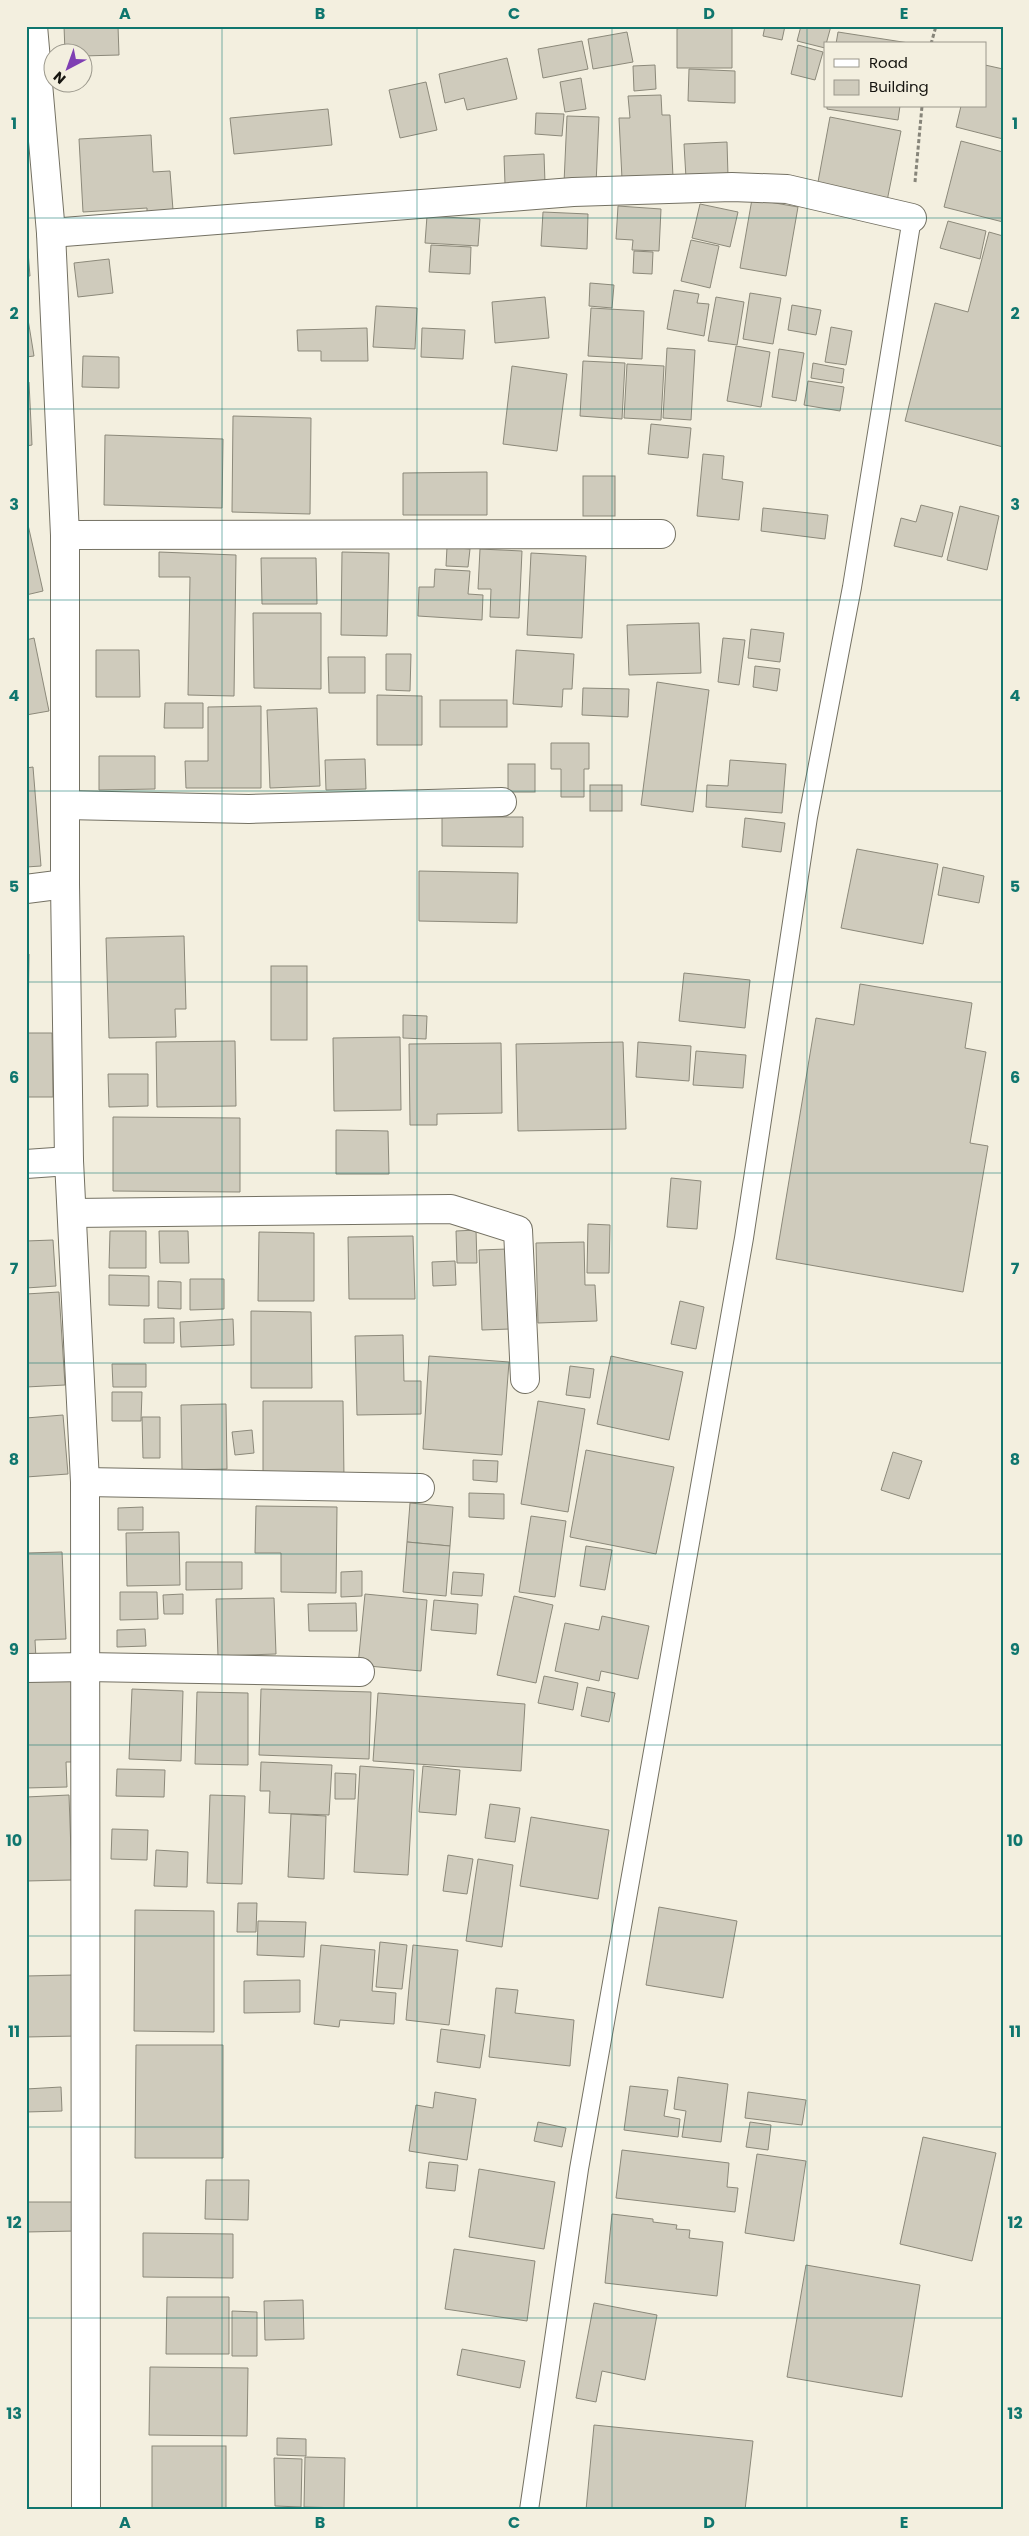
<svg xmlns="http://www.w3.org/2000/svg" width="1029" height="2536" font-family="Poppins,sans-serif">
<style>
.building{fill:#cfcbbc;stroke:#8c897a}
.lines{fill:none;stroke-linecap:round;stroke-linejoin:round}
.service-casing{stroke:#747163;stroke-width:20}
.minor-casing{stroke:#747163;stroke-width:30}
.path{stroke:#868479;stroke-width:3;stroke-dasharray:4 2.5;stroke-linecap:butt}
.service{stroke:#fff;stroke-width:18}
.minor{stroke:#fff;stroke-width:28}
.grid{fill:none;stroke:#0f766e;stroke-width:1;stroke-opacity:0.55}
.neatline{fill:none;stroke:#0f766e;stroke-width:2}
.grid-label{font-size:16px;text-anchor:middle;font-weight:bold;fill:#0f766e}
</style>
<rect width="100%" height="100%" fill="#f3efdf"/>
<!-- building -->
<g class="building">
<polygon points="64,26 118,26 119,55 82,56 82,52 65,52"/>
<polygon points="689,26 732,26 732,68 677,68 677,29"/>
<polygon points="765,26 785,26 782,40 763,36"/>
<polygon points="801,26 831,26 825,48 797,41"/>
<polygon points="627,32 633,62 593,69 588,39"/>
<polygon points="838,32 909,43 909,44 836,44"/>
<polygon points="582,41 588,69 543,78 538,49"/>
<polygon points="798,45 823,52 815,80 791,74"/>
<polygon points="507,58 517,99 467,110 464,98 445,103 439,74"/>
<polygon points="655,65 656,89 634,91 633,66"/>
<polygon points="985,65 1003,69 1003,139 956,127 961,106 985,106"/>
<polygon points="689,69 735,71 735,103 688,101"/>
<polygon points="581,78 586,109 565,112 560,82"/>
<polygon points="426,82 437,130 400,138 389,90"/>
<polygon points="661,95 662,115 670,115 673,177 622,179 619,118 630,118 628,96"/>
<polygon points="827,106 900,106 898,120 827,109"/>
<polygon points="328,109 332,145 234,154 230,118"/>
<polygon points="536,113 564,114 562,136 535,134"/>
<polygon points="567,116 599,117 596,184 564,183"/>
<polygon points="830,117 901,131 886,206 816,193"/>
<polygon points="151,135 153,172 170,171 173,210 147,212 147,208 83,212 79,139"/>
<polygon points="961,141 1003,152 1003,222 944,207"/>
<polygon points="727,142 728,176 686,178 684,144"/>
<polygon points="544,154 545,183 505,184 504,156"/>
<polygon points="752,199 798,207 786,276 740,268"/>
<polygon points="700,204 738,212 730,247 692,238"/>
<polygon points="618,206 661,209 659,251 632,250 633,240 616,239"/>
<polygon points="543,212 588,214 587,249 541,246"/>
<polygon points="427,216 480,219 478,246 425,243"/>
<polygon points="948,221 986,231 980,259 940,248"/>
<polygon points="26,227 30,276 26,276"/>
<polygon points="989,232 1003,236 1003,447 905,421 935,303 968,312"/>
<polygon points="691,240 719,246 710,288 681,281"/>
<polygon points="431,245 471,247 470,274 429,272"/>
<polygon points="634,251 653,252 652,274 633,273"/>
<polygon points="109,259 113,293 78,297 74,263"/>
<polygon points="590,283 614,285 612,308 589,306"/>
<polygon points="674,290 699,294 697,303 709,304 704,336 667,329"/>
<polygon points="750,293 781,298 773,344 743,339"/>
<polygon points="545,297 549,338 495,343 492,302"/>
<polygon points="716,297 744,302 737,345 708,341"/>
<polygon points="792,305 821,310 816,335 788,330"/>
<polygon points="376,306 417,308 415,349 373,347"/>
<polygon points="26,307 34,356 26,357"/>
<polygon points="591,308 644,311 642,359 588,356"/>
<polygon points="831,327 852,331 846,365 825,362"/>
<polygon points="367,328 368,361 321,361 321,351 298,351 297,330"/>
<polygon points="422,328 465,330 463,359 421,357"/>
<polygon points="736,346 770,352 761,407 727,401"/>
<polygon points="667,348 695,350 691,420 663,418"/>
<polygon points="779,349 804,353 796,401 772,397"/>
<polygon points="83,356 119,357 119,388 82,387"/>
<polygon points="583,361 625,363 622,419 580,416"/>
<polygon points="813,363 844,369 842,383 811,378"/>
<polygon points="627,364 664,366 661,420 624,418"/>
<polygon points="512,366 567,374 557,451 503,444"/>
<polygon points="808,381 844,387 840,411 804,405"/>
<polygon points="26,382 29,382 32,445 26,446"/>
<polygon points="233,416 311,418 310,514 232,512"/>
<polygon points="651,424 691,428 688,458 648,454"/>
<polygon points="105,435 223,439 222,508 104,505"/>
<polygon points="703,454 724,456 722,479 743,482 739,520 697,516"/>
<polygon points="487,472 487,515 403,515 403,473"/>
<rect x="583" y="476" width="32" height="40"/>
<polygon points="921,505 953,513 942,557 894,546 901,518 916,522"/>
<polygon points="960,506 999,516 987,570 947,560"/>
<polygon points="763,508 828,515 825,539 761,531"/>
<polygon points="26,516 43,591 26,595"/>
<polygon points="447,547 470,549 468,567 446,566"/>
<polygon points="480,549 522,551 519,618 490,617 491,589 478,589"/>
<polygon points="159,552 236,555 234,696 188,695 190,577 159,577"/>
<polygon points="342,552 389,553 387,636 341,635"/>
<polygon points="531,553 586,556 582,638 527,635"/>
<polygon points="261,558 316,558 317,604 262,604"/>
<polygon points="435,569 470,571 468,594 483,595 482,620 418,616 419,587 434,587"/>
<polygon points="253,613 321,613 321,689 254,688"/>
<polygon points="699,623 701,673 629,675 627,625"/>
<polygon points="751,629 784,633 780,662 748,658"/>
<polygon points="34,638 49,711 26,715 26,640"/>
<polygon points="723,638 745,640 739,685 718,682"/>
<polygon points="96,650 139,650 140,697 96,697"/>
<polygon points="516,650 574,654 572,689 563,689 562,707 513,704"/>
<polygon points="386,654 411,654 410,691 386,690"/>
<polygon points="328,657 365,657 365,693 329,693"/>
<polygon points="755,666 780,669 777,691 753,687"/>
<polygon points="657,682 709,690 693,812 641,805"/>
<polygon points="583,688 629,689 628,717 582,715"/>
<polygon points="377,695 422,696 422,745 377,745"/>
<rect x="440" y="700" width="67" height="27"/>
<polygon points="165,703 203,703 203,728 164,728"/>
<polygon points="261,706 261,788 186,788 185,761 208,761 208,707"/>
<polygon points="317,708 320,786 270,788 267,710"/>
<polygon points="551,743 589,743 589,769 584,769 584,797 561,797 561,769 551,769"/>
<polygon points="99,756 155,756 155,789 99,790"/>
<polygon points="365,759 366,789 326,790 325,760"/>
<polygon points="730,760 786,764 782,813 706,807 707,785 728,786"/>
<rect x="508" y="764" width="27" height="28"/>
<polygon points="33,767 41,866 26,867 26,768"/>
<rect x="590" y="785" width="32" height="26"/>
<polygon points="442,817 523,817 523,847 442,846"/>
<polygon points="745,818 785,823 781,852 742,847"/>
<polygon points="857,849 938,864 923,944 841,928"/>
<polygon points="943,867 984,876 979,903 938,895"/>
<polygon points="419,871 518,873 517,923 419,921"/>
<polygon points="184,936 186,1009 175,1009 176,1037 109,1038 106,938"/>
<polygon points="26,954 29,954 28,1028 26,1028"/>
<rect x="271" y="966" width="36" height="74"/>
<polygon points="684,973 750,980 745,1028 679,1021"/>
<polygon points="860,984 972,1003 965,1048 986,1052 970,1143 988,1146 963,1292 776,1259 816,1018 854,1025"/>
<polygon points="403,1015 427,1016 426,1039 403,1038"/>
<polygon points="26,1033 52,1033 53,1097 26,1097"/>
<polygon points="400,1037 401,1110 334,1111 333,1038"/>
<polygon points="235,1041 236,1106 157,1107 156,1042"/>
<polygon points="623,1042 626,1129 518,1131 516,1044"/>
<polygon points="638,1042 691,1046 689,1081 636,1077"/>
<polygon points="501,1043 502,1113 437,1114 437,1125 410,1125 409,1044"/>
<polygon points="696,1051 746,1055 743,1088 693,1085"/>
<polygon points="108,1074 148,1074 148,1106 109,1107"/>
<polygon points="113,1117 240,1118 240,1192 113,1191"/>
<polygon points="336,1130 388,1131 389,1174 336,1174"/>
<polygon points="671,1178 701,1181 697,1229 667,1227"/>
<polygon points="588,1224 610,1225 609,1273 587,1273"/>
<polygon points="476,1230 477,1263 457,1263 456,1231"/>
<polygon points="110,1231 146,1231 146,1268 109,1268"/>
<polygon points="159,1231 188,1231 189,1263 160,1263"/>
<polygon points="259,1232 314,1233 314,1301 258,1301"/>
<polygon points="413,1236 415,1299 349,1299 348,1237"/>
<polygon points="53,1240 56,1286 26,1288 26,1241"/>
<polygon points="584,1242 585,1285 595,1285 597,1321 538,1323 536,1243"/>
<polygon points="507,1249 510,1329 482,1330 479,1250"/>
<polygon points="455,1261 456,1285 433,1286 432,1262"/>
<polygon points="109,1275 149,1276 149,1306 109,1305"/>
<polygon points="190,1279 224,1279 224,1309 190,1310"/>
<polygon points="158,1281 181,1282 181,1309 158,1308"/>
<polygon points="59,1292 65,1385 26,1387 26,1294"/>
<polygon points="680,1301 704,1307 696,1349 671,1344"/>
<polygon points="251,1311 311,1312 312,1388 251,1388"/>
<polygon points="174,1318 174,1343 144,1343 144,1319"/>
<polygon points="233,1319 234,1345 181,1347 180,1322"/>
<polygon points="403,1335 404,1381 421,1381 421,1414 357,1415 355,1336"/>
<polygon points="429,1356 509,1362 502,1455 423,1449"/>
<polygon points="611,1356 683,1372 669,1440 597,1424"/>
<polygon points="112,1364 146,1364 146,1387 113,1387"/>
<polygon points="570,1366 594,1369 590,1398 566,1395"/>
<polygon points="112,1392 142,1392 141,1421 112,1421"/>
<polygon points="263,1401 343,1401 344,1479 263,1480"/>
<polygon points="538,1401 585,1409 568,1512 521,1504"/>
<polygon points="226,1404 227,1469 182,1470 181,1405"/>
<polygon points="63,1415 68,1474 26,1477 26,1418"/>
<polygon points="142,1417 160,1417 160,1458 143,1458"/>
<polygon points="252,1430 254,1453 235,1455 232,1432"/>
<polygon points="586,1450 674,1467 656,1554 570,1537"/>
<polygon points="893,1452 922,1461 909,1499 881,1490"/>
<polygon points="473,1460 498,1461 497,1482 473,1480"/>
<polygon points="469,1493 504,1494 504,1519 469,1517"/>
<polygon points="410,1503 453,1507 450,1546 407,1542"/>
<polygon points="256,1506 337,1507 336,1593 281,1592 281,1553 255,1553"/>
<polygon points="143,1507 143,1530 118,1530 118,1508"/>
<polygon points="531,1516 566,1521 555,1597 519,1592"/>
<polygon points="179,1532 180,1585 127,1586 126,1533"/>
<polygon points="407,1542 450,1546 446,1596 403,1592"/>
<polygon points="586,1546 612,1550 605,1590 580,1586"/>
<polygon points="62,1552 66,1639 35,1640 36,1659 26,1659 26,1553"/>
<polygon points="186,1562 242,1562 242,1589 186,1590"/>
<polygon points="362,1571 362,1596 341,1597 341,1572"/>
<polygon points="453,1572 484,1574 482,1596 451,1594"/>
<polygon points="120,1592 157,1592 158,1619 120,1620"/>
<polygon points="183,1594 183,1614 164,1614 163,1595"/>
<polygon points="365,1594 427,1600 421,1671 358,1665"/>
<polygon points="514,1596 553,1605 536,1683 497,1675"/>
<polygon points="274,1598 276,1654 218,1656 216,1599"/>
<polygon points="434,1600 478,1604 476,1634 431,1630"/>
<polygon points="356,1603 357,1631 309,1631 308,1604"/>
<polygon points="602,1616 649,1626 638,1679 601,1671 599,1681 555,1671 565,1623 599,1630"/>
<polygon points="145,1629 146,1646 117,1647 117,1630"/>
<polygon points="544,1676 578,1683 573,1710 538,1703"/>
<polygon points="72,1679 75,1762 66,1762 67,1787 26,1788 26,1680"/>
<polygon points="587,1687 615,1693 609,1722 581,1716"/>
<polygon points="132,1689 183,1691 181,1761 129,1759"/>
<polygon points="261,1689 371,1692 369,1759 259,1755"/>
<polygon points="197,1692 248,1693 248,1765 195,1764"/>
<polygon points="378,1693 525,1704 521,1771 373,1761"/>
<polygon points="261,1762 332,1765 329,1815 269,1813 270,1791 260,1791"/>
<polygon points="360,1766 414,1770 408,1875 354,1872"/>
<polygon points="423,1766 460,1770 456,1815 419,1812"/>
<polygon points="117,1769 165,1770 164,1797 116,1796"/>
<polygon points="335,1773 356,1774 355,1799 335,1799"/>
<polygon points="69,1795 72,1880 26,1881 26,1797"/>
<polygon points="210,1795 245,1796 242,1884 207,1883"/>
<polygon points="490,1804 520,1808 515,1842 485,1838"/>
<polygon points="291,1814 326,1816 324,1879 288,1877"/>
<polygon points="531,1817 609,1830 598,1899 520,1886"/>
<polygon points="112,1829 148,1830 147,1860 111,1859"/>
<polygon points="156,1850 188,1852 187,1887 154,1886"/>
<polygon points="448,1855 473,1859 467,1894 443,1891"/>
<polygon points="478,1859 513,1865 502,1947 466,1941"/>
<polygon points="238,1903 257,1903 256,1932 237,1932"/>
<polygon points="659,1907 737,1921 723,1998 646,1985"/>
<polygon points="135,1910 214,1911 214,2032 134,2031"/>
<polygon points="258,1921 306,1922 304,1957 257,1955"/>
<polygon points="380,1942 407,1945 402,1989 376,1987"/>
<polygon points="321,1945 375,1950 372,1991 396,1993 394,2024 340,2020 339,2027 314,2024"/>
<polygon points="413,1945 458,1950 449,2025 406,2020"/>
<polygon points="74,1975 77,2036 26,2037 26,1976"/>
<polygon points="300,1980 300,2012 244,2013 244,1981"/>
<polygon points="496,1988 518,1990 515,2013 574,2020 570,2066 489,2057"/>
<polygon points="441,2029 485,2035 480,2068 437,2062"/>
<polygon points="136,2045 223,2045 223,2158 135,2158"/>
<polygon points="678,2077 728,2084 721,2142 682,2137 686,2111 674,2109"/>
<polygon points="630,2086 668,2090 664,2116 680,2119 678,2137 624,2130"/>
<polygon points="61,2087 62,2111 26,2112 26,2089"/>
<polygon points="435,2092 476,2099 467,2160 409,2151 416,2105 433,2108"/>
<polygon points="748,2092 806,2100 802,2125 745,2118"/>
<polygon points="538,2122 566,2128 562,2147 534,2141"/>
<polygon points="750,2122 771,2125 768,2150 746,2147"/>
<polygon points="923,2137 996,2153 972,2261 900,2244"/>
<polygon points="622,2150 729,2163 727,2187 738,2188 735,2212 616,2198"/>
<polygon points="757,2154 806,2161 794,2241 745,2233"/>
<polygon points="429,2162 458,2165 455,2191 426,2188"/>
<polygon points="479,2169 555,2182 544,2249 469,2237"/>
<polygon points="206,2180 249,2180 248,2220 205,2219"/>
<polygon points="26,2202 76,2202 76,2231 26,2232"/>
<polygon points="612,2214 653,2219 653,2222 677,2225 676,2229 690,2230 689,2238 723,2242 717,2296 605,2283"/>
<polygon points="143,2233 233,2234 233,2278 143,2277"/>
<polygon points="454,2249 535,2261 527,2321 445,2309"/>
<polygon points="806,2265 920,2285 902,2397 787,2377"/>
<polygon points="167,2297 229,2297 229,2354 166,2354"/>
<polygon points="303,2300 304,2339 265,2340 264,2301"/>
<polygon points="594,2303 657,2315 645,2380 602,2371 596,2402 576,2398"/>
<polygon points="232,2311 257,2312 257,2356 232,2356"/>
<polygon points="462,2349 525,2361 520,2388 457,2375"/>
<polygon points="150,2367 248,2368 247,2436 149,2435"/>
<polygon points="594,2425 753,2441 745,2510 586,2510"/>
<polygon points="277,2438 306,2439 306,2456 277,2455"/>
<rect x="152" y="2446" width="74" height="64"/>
<polygon points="305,2457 345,2458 344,2508 304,2507"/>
<polygon points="274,2458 302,2459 301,2507 275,2506"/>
</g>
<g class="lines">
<!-- service casing -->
<g class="service-casing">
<polyline id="service" points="529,2510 579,2169 744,1238 808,817 852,587 912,218"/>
</g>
<!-- minor casing -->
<g class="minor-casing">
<g id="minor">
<polyline points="33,26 51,233 65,535 65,884 69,1161 85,1482 86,2510"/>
<polyline points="51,233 573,192 732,187 787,189 912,218"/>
<polyline points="65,535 661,534"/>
<polyline points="66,805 249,809 502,802"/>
<polyline points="26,889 65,884"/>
<polyline points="26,1164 69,1161"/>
<polyline points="72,1213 451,1209 518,1230 525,1379"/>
<polyline points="85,1482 420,1488"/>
<polyline points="26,1668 86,1667 360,1672"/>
</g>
</g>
<!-- path -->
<g class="path">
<polyline points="931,44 936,26"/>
<polyline points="915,182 922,106"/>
</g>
<!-- service -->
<use href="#service" class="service"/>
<!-- minor -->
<use href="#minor" class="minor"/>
</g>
<!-- grid -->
<path class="grid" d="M222,26V2510M417,26V2510M612,26V2510M807,26V2510M26,218H1003M26,409H1003M26,600H1003M26,791H1003M26,982H1003M26,1173H1003M26,1363H1003M26,1554H1003M26,1745H1003M26,1936H1003M26,2127H1003M26,2318H1003"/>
<!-- border -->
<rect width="1029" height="2536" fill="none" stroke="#f3efdf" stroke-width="55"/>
<!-- legend -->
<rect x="824" y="42" width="162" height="65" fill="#f3efdf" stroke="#9b988c"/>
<rect x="834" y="59" width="25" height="8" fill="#ffffff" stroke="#9b988c"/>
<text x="869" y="68" font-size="15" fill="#161510">Road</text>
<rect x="834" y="80" width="25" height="15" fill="#cfcbbc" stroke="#9b988c"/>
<text x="869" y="92" font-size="15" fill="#161510">Building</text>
<!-- north arrow -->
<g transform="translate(68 68) rotate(221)"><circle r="24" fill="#f3efdf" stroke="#9b988c"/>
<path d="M0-4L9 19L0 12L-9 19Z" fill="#7f3fb3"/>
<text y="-8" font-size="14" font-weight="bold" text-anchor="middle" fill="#161510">N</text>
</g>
<rect x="28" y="28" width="974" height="2480" class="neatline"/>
<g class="grid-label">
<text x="125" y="19">A</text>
<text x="320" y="19">B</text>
<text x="514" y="19">C</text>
<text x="709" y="19">D</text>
<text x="904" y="19">E</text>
<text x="14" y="129">1</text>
<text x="1015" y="129">1</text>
<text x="14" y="319">2</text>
<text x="1015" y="319">2</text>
<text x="14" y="510">3</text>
<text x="1015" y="510">3</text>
<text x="14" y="701">4</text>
<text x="1015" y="701">4</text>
<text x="14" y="892">5</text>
<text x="1015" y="892">5</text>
<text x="14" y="1083">6</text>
<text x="1015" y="1083">6</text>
<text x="14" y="1274">7</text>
<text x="1015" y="1274">7</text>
<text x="14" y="1465">8</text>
<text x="1015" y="1465">8</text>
<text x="14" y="1655">9</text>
<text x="1015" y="1655">9</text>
<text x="14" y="1846">10</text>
<text x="1015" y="1846">10</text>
<text x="14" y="2037">11</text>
<text x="1015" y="2037">11</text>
<text x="14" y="2228">12</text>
<text x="1015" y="2228">12</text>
<text x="14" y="2419">13</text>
<text x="1015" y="2419">13</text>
<text x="125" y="2528">A</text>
<text x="320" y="2528">B</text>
<text x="514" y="2528">C</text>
<text x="709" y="2528">D</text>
<text x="904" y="2528">E</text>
</g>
</svg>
